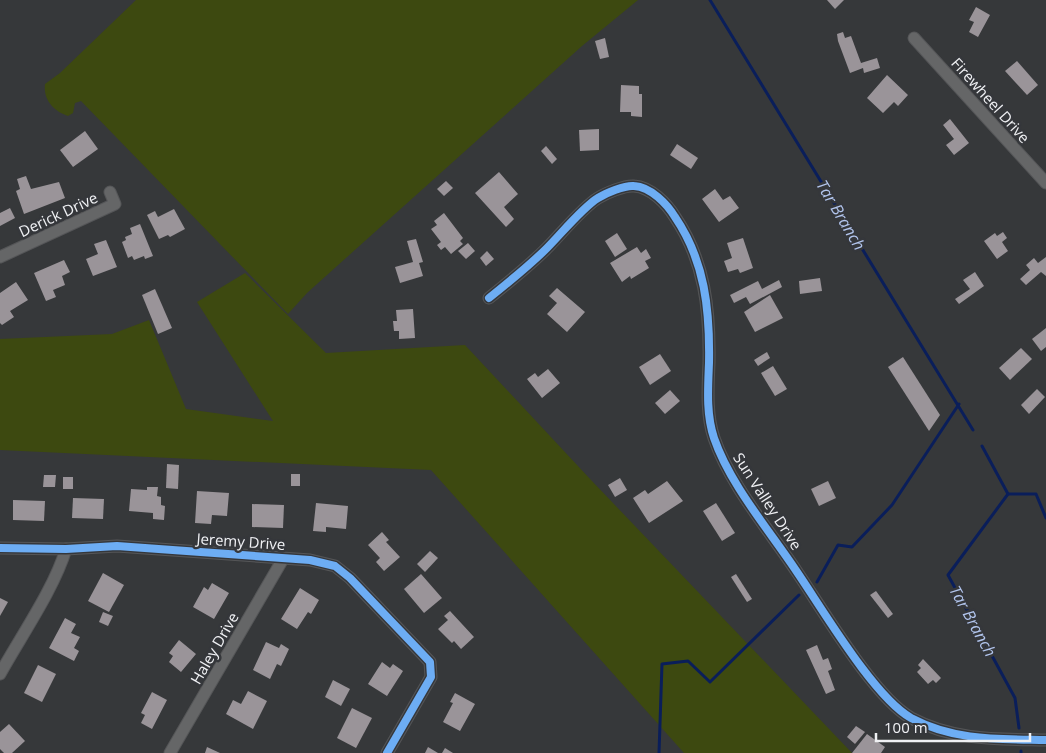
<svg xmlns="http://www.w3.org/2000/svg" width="1046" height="753" font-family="'Open Sans',sans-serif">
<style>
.green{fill:#3d4910}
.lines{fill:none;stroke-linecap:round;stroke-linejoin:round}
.stream{stroke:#0a1e5a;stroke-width:3}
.building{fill:#9a9499}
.minor-casing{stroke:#555658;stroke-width:13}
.minor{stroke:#656667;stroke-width:11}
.cycleway-casing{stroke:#35373b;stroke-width:11}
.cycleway{stroke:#6dadf4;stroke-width:8}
.labels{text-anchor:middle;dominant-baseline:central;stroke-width:5;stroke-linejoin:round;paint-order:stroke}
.street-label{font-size:15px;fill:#f0f1f4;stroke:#35373b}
.water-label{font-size:16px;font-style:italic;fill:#b2c5ed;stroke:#35373b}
</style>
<rect width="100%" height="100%" fill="#36383a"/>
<!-- green -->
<g class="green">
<path d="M136,0H638L582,46L307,293L288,314L81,101L75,103L73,113L68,116C54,111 43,100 45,84L60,73Z"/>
<polygon points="245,273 326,353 465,345 591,480 852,753 684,753 431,470 0,450 0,339 112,334 149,320 186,409 273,421 197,302"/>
</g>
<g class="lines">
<!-- stream -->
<g class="stream">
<polyline points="710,0 973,430"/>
<polyline points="982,446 1008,494 948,575 1015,698 1019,728"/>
<polyline points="1008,494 1036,494 1046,518"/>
<polyline points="817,582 838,545 852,547 892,505 959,404"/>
<polyline points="1021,751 1021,753"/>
<polyline points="659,753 662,664 688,661 710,682 799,595"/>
</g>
</g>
<!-- building -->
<g class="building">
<polygon points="827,0 844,0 835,9"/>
<polygon points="976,7 990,15 978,37 969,32 974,22 969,20"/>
<polygon points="843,32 845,38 851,36 861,63 877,58 880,68 864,73 863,68 850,73 838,41 837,34"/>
<polygon points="605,38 609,57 600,59 595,41"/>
<polygon points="1017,61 1038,85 1027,95 1005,71"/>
<polygon points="887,75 908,95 898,106 894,102 883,113 867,98"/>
<polygon points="621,85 639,86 639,94 642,94 642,117 631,116 631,112 620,112"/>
<polygon points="950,119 969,143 954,155 946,145 954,139 943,125"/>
<polygon points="599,129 599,150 580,151 579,130"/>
<polygon points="85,131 98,149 73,167 60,150"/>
<polygon points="677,144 698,158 691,169 670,155"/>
<polygon points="546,146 557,159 552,164 541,151"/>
<polygon points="499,172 518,194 504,207 514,219 506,227 475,193"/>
<polygon points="26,176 31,189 59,182 65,198 24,214 16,191 20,189 17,179"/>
<polygon points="446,181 453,188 444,196 437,189"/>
<polygon points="715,189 723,200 730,196 739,208 719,222 702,199"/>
<polygon points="10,208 15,218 0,226 0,213"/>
<polygon points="174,209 185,229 170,237 168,235 159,239 147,215 155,211 158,217"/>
<polygon points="444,213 463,238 460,241 463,244 451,254 445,247 441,250 437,245 441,242 431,229 437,225 434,221"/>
<polygon points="140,224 153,256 145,259 144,256 134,260 132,256 128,258 122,242 126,240 125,237 132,234 130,228"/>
<polygon points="1003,232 1007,238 1002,242 1008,251 997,259 984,241 995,233 997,236"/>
<polygon points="617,233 627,249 615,257 605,241"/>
<polygon points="743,238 753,268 740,273 738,269 728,272 724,261 732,258 727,243"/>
<polygon points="416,239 423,262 419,263 423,276 400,283 395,267 413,262 407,241"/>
<polygon points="106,240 117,267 93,276 86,259 98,254 94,244"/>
<polygon points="468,243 475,251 466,259 458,251"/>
<polygon points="637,247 641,253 646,249 651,258 645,261 649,268 631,279 630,276 622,282 610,263"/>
<polygon points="487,251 494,259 486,266 480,258"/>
<polygon points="1046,257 1046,276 1041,272 1026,285 1020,279 1030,270 1026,265 1034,258 1038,263"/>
<polygon points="64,260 70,272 62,276 65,285 53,290 56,297 46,301 34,273"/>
<polygon points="975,272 984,286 959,304 955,299 970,289 963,280"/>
<polygon points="820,278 822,291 800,294 799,281"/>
<polygon points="779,280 782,287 750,304 746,297 734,303 730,295 758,281 762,289"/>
<polygon points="16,282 28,300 10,311 14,317 2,325 0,323 0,293"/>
<polygon points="557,288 585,312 567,332 547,314 557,303 549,296"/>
<polygon points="155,289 172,328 158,334 142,295"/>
<polygon points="770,295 783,318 755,332 744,312"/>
<polygon points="413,309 415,338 399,339 399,331 394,331 393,321 397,321 396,310"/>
<polygon points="1046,328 1046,347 1041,351 1032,339"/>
<polygon points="1021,348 1032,359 1010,380 999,368"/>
<polygon points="767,352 770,358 758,366 754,360"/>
<polygon points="660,354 671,371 650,385 639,367"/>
<polygon points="903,357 940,415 929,431 888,367"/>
<polygon points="773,366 787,389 775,396 761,373"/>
<polygon points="548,369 560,383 542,398 527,379 535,373 538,377"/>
<polygon points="1037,389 1045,397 1029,414 1021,405"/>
<polygon points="670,390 680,401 665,414 655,403"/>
<polygon points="167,464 179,465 178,489 166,488"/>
<rect x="291" y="474" width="9" height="12"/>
<polygon points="44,475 56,475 55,487 43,487"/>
<rect x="63" y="477" width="10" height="12"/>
<polygon points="620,478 627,490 615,497 608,485"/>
<polygon points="667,481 683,501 649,523 633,498 645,490 648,494"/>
<polygon points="828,481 836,498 819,506 811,489"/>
<polygon points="147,487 158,487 157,496 161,497 161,505 165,506 164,520 153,519 153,513 129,511 131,489 147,490"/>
<polygon points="197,491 229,493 227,516 212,515 211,524 195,523"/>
<polygon points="73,498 104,499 103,519 72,518"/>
<polygon points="13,500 45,501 44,521 13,520"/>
<polygon points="316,503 348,506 346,529 326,527 326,532 313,531"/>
<polygon points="716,503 735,533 722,541 703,511"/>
<polygon points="252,504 284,505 283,528 252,527"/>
<polygon points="382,532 389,540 386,542 400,557 384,571 376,562 380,558 368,545"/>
<polygon points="430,551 438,558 425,572 417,564"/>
<polygon points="103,573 124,585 109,612 88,601"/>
<polygon points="421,574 442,598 424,613 404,589"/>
<polygon points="736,574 752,599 747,602 731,577"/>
<polygon points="212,583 229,593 214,619 193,607 204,587 208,590"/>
<polygon points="300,588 319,600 311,614 308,612 297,629 281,619"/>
<polygon points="876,591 893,614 888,618 870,595"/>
<polygon points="0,598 8,602 0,616"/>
<polygon points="450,611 474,637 461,649 454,641 452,643 438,629 448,620 444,616"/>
<polygon points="103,612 113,616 108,626 99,622"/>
<polygon points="65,618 76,624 71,633 80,637 74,648 79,651 74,661 49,648"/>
<polygon points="179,640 196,654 181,672 169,662 173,656 169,653"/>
<polygon points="266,642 279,648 281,644 289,649 281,666 277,664 270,679 253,670"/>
<polygon points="817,645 823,660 828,658 832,669 828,671 835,690 826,694 806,650"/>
<polygon points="923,659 941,678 936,683 933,680 928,684 917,672 921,668 918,665"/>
<polygon points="382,662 390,668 393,664 403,671 387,696 368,684"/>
<polygon points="38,665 56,674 42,702 24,693"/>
<polygon points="333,680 350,689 341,706 325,697"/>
<polygon points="248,691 267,701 253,729 226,714 233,700 241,704"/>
<polygon points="152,692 167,700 152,729 141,723 145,715 141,713"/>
<polygon points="455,693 475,704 460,731 443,722 453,703 450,702"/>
<polygon points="352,708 372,718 356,748 337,738"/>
<polygon points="9,724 25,741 12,753 4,753 0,749 0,732"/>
<polygon points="856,726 865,732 855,744 847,737"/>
<polygon points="867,734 885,747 881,753 852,753"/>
<polygon points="207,747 220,753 205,753"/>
<polygon points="428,747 438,753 425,753"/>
<polygon points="445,748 453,753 442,753"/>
</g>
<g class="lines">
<!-- minor casing -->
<g class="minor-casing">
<g id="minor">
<polyline points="914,38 1046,183"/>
<polyline points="0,257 115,204 110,192"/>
<path d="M489,298C509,282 529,266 547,248C561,234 583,207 598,198C606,193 625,185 634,186C651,187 667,204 675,217C705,261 710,310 709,363C708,388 706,414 714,438C730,485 770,531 797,572C823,610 874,697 911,718C954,741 999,739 1046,740"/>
<polyline points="0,548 66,549 117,546 310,560 335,566 350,578 430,662 431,677 387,753"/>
<path d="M0,674C21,636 54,589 66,549"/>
<polyline points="170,753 283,559"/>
</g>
</g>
<!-- minor -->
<use href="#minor" class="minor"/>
<!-- cycleway casing -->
<g class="cycleway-casing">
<g id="cycleway">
<path d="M489,298C509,282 529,266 547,248C561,234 583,207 598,198C606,193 625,185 634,186C651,187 667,204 675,217C705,261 710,310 709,363C708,388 706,414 714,438C730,485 770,531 797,572C823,610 874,697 911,718C954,741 999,739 1046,740"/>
<polyline points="0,548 66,549 117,546 310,560 335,566 350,578 430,662 431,677 387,753"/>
</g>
</g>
<!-- cycleway -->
<use href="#cycleway" class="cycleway"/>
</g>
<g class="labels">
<!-- street labels -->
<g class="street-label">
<text transform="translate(991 100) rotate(48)">Firewheel Drive</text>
<text transform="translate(58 214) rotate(-25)">Derick Drive</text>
<text transform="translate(768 501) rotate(57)">Sun Valley Drive</text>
<text transform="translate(241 541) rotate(4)">Jeremy Drive</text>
<text transform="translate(214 648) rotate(-60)">Haley Drive</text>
</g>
<!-- water labels -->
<g class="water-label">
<text transform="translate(841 215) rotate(59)">Tar Branch</text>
<text transform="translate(973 621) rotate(61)">Tar Branch</text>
</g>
</g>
<!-- scale -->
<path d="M876 733v8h154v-8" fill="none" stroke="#f0f1f4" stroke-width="2.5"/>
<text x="884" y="733" font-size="15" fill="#f0f1f4" stroke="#35373b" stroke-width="4" paint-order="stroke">100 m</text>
</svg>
